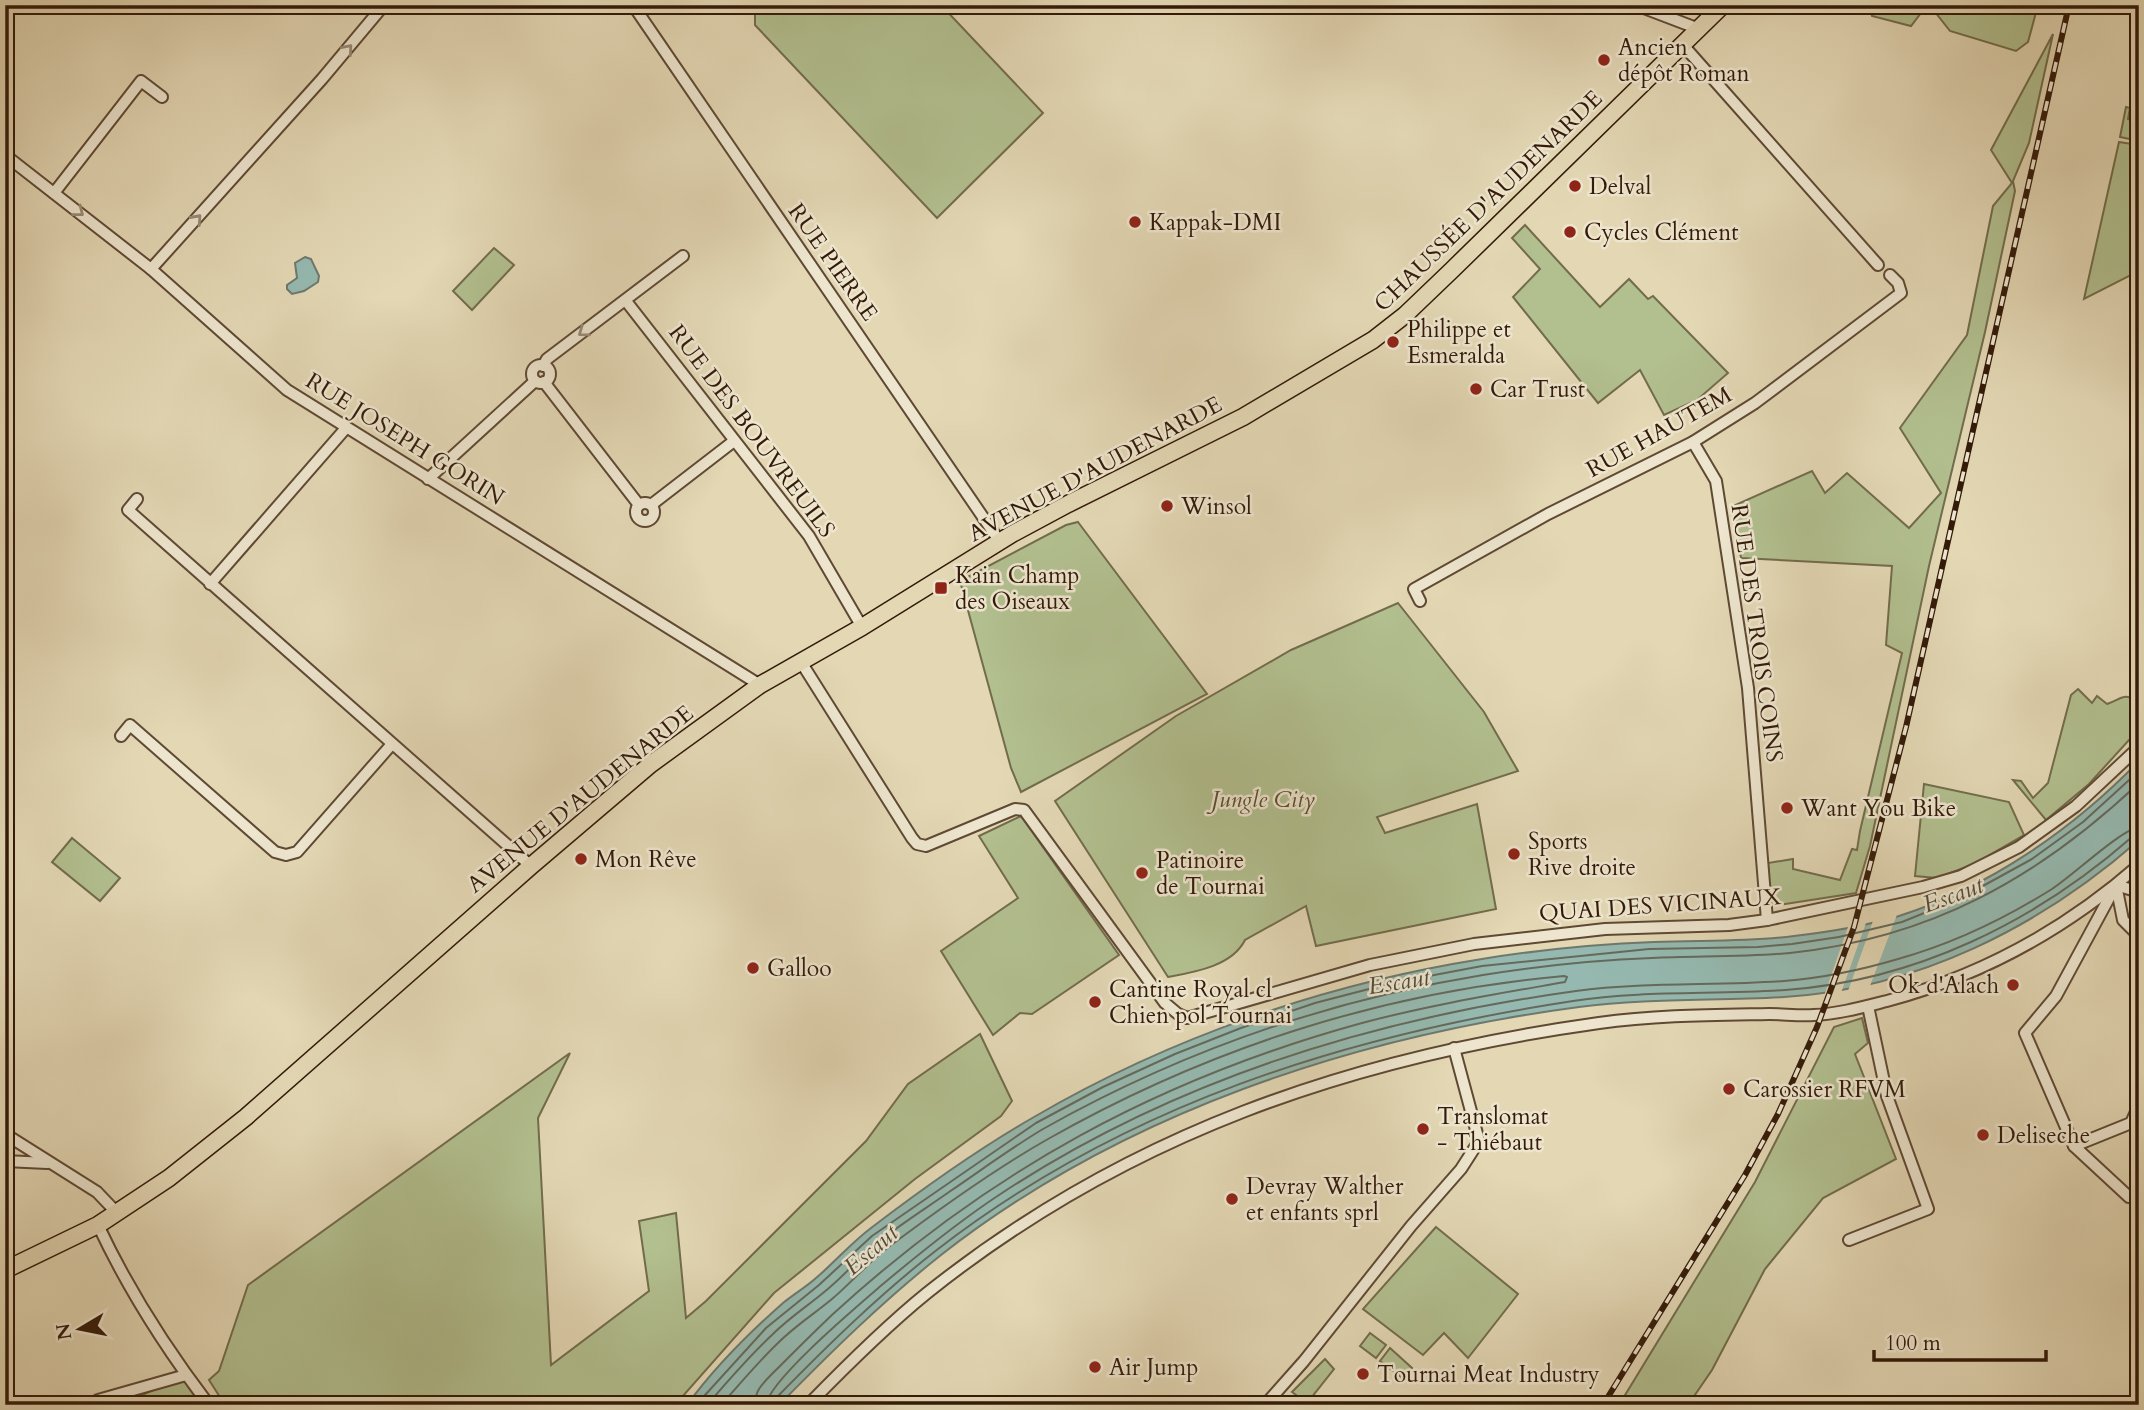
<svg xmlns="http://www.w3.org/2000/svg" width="2144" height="1410" font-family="Cardo,serif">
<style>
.green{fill:#b2bf8f;stroke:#726c4c;stroke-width:2}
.water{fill:#95b9b0;stroke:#6e796d;stroke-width:2}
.pier{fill:#e3d7b4}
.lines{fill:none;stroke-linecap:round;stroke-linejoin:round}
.shore{stroke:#646a5c;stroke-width:2}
.minor-casing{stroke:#5f4934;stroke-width:14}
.primary-casing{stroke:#331a09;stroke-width:19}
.minor{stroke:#ede5ce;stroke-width:10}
.primary{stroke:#e3d7b4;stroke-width:16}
.rail-casing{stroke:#331a09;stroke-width:6}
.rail{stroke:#ede5ce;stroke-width:3.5;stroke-dasharray:10;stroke-linecap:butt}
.oneway{stroke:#998a75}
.poi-dot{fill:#8f2418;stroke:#ede5ce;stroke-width:2.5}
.labels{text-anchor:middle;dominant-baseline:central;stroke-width:5;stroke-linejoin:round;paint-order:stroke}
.poi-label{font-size:23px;fill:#331a09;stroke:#ede5ce;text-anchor:start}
.street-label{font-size:23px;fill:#331a09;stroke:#ede5ce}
.park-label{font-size:23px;font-style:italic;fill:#594c31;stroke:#ede5ce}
.water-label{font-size:24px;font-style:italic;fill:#504a3b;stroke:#ede5ce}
</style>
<rect width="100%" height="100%" fill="#e3d7b4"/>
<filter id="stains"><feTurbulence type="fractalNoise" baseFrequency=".00286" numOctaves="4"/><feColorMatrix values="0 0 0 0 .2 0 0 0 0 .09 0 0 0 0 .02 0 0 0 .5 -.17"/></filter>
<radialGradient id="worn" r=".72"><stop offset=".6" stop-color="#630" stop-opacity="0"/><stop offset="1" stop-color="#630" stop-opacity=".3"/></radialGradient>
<!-- green -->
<g class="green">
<polygon points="755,5 941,5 1043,113 937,218 755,25"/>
<polygon points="1875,5 2038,5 2028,42 2016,51 1950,31 1931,7 1924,9 1911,26 1872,16 1870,9"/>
<polygon points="2053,34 2029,143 2013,181 2015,191 1985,332 1929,566 1870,846 1856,893 1779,905 1770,898 1768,863 1793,859 1793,869 1840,880 1852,849 1857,850 1860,831 1902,653 1886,645 1892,566 1741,558 1733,506 1812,471 1825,493 1847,473 1909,528 1941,493 1900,428 1967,335 1993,206 2012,183 1991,150"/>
<polygon points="2126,107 2130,108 2128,119 2139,122 2139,141 2120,137"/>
<polygon points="2119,142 2139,145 2139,271 2084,299"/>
<polygon points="1525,225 1600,307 1629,279 1648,299 1653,296 1728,373 1697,400 1664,415 1640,370 1598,403 1513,297 1540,269 1512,238"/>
<polygon points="494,248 514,265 472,310 453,291"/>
<polygon points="1078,522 1207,694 1021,792 1011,768 960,581 1066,525"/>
<path d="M1398,603L1484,712L1518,771L1377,817L1385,833L1477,804L1496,909L1316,946L1306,906L1245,940C1232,966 1195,972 1168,977L1055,801L1176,716L1291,650Z"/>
<path d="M2078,689L2092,703L2097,696L2107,704C2122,699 2124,691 2139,703V733L2129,740L2089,784L2046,820L2013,780L2021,781L2033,798L2048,783L2071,695Z"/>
<polygon points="1924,784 2009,802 2024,835 1974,864 1937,878 1915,876"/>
<polygon points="1021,816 1119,955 1032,1014 1020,1013 993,1035 941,951 1018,898 979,836"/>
<polygon points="72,838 120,878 100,901 52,862"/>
<polygon points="1862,1018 1868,1043 1855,1054 1896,1159 1823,1198 1765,1269 1712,1370 1688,1405 1619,1405 1755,1182 1834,1027"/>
<polygon points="980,1034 1012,1101 1001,1116 915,1179 774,1293 675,1405 225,1405 209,1380 219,1371 248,1285 570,1053 538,1118 551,1365 649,1291 639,1221 676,1213 686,1318 706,1301 866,1141 908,1084"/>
<polygon points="1436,1227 1518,1294 1468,1358 1444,1333 1423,1355 1363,1309"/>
<polygon points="1370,1333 1386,1345 1376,1358 1360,1346"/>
<polygon points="1390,1348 1412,1368 1404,1379 1380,1361"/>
<polygon points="1325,1359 1334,1369 1307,1403 1292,1392"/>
<polygon points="186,1375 208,1405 120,1405"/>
</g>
<!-- water -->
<g class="water">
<polygon points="305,257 311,259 319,276 318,282 304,291 292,294 287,289 287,285 297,278 295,263"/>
<path d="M2139,761V840C2040,927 1917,989 1784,997C1715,1001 1647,998 1579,1007C1353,1037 1122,1113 941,1255C883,1301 831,1352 779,1405H687C714,1368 749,1333 783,1303C794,1294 806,1287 816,1278C835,1262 851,1243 871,1228C922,1189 978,1149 1034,1117C1171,1037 1325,984 1482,959C1538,950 1597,944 1654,942C1701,940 1748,942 1794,936C1829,932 1865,926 1899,916C1990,887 2073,829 2139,761Z"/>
</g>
<!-- pier -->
<g class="pier">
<polygon points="1898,912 1870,986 1848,991 1874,918"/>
<polygon points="1867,920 1841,993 1824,996 1849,924"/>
</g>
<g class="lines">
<!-- shore -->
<g class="shore">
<polyline points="696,1405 766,1328 819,1285 872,1236 1036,1123 1103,1087 1175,1054 1241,1028 1315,1003 1392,983 1482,966 1649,949 1758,947 1792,944 1839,937 1902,922 1961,898 2032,859 2083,822 2139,771"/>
<path d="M707,1405C728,1381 749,1356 773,1334C788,1319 806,1307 823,1293C842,1278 858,1259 876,1244C899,1225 925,1209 949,1192C980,1171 1011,1148 1043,1129C1180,1052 1329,1000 1483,975C1539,966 1596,960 1652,958C1698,956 1744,957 1790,953C1930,938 2037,879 2139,783"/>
<path d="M721,1405C740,1384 758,1362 778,1343C795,1326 814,1314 832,1299C851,1283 867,1264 886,1249C935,1212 995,1169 1048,1139C1207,1049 1382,992 1564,976L1567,977L1565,982C1497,994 1429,1005 1362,1023C1158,1079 989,1171 833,1314C815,1331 798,1348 780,1366C773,1373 764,1381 759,1389C756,1394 755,1399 755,1405"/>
<path d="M766,1405C769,1380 860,1304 883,1284C920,1253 958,1222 999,1195C1171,1081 1373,1019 1576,991C1645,982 1715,986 1784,981C1823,978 1861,970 1898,959C1952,944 2004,919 2052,889C2071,877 2122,829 2139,827"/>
<path d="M775,1405L777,1397C828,1345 880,1294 938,1249C1124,1105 1344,1036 1573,1001C1643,990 1714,995 1785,990C1915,981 2035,922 2132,837L2139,836"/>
</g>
<!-- minor casing -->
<g class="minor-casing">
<g id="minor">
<polyline points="633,5 1000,542"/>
<polyline points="1636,5 1699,29"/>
<polyline points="1683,45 1878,265"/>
<polyline points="5,155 151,269 287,390 760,685"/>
<polyline points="54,193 141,81 162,97"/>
<polyline points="151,269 322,79 384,5"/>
<polyline points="626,301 809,536 862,627"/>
<circle cx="541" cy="374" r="9"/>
<polyline points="543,366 547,359 683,256"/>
<polyline points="544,382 639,505"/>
<polyline points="1693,442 1716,481 1748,688 1767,920"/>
<polyline points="428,479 535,381"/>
<polyline points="137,499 128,510 531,866"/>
<circle cx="645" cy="512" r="9"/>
<polyline points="651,505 734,441"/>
<polyline points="210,584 346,428"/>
<polyline points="1420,601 1414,589 1548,514 1693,442 1755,403 1901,293 1898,283 1890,275"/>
<polyline points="801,662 912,838 917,844 926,846 1015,809 1024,810 1165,1003 1178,1014 1187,1018 1370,965 1474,944 1605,929 1729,925 1767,920 1923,887 1961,876 2019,847 2076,806 2139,747"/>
<polyline points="121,736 130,725 275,852 286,855 297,852 392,744"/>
<polyline points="2116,885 2123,920 2139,936"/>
<polyline points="2116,885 2139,892"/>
<polyline points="2115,887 2056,996 2025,1033 2074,1146 2129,1197"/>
<polyline points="5,1134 97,1192 117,1213"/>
<polyline points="2074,1146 2131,1123 2139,1105"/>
<polyline points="5,1161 47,1163"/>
<path d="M98,1225C127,1287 167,1350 209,1405"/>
<polyline points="1849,1240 1928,1209 1887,1096 1868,1006"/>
<polyline points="92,1405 98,1400 186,1375"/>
<path d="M808,1405C846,1366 885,1327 927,1293C1126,1134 1349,1058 1599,1023C1656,1015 1712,1015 1769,1014C1784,1014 1799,1016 1814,1015C1838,1014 1863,1007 1887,1001C1980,976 2066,929 2139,865"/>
<polyline points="1265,1405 1304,1361 1411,1226 1461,1169 1479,1141 1454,1048"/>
</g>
</g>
<!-- primary casing -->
<g class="primary-casing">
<polyline id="primary" points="5,1270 98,1225 169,1178 246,1117 531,866 651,764 760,685 862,627 1012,534 1068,504 1243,417 1373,340 1405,315 1452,270 1723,5"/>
</g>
<!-- minor -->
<use href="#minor" class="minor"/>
<!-- primary -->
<use href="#primary" class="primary"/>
<!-- rail casing -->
<g class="rail-casing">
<polyline id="rail" points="1603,1405 1745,1175 1778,1114 1817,1027 1854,927 1906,727 2069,5"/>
</g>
<!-- rail -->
<use href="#rail" class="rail"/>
</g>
<!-- one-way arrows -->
<defs><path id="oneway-chevron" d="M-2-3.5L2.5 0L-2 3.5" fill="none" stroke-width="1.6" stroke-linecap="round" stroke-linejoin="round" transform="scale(1.75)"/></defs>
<g class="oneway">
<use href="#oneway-chevron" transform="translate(348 49) rotate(-49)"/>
<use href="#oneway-chevron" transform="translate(79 212) rotate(38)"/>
<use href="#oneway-chevron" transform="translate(197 219) rotate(-48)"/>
<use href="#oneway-chevron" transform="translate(583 332) rotate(144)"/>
</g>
<!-- markers -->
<g class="poi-dot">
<circle cx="1604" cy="60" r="7"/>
<circle cx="1575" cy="186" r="7"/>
<circle cx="1135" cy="222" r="7"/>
<circle cx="1570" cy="232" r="7"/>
<circle cx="1393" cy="342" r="7"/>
<circle cx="1476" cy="389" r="7"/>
<circle cx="1167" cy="506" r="7"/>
<rect x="934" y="581" width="14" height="14" rx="3.5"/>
<circle cx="1787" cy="808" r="7"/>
<circle cx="1514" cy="854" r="7"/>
<circle cx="581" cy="859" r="7"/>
<circle cx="1142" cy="873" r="7"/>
<circle cx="753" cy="968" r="7"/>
<circle cx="2013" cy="985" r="7"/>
<circle cx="1095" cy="1002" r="7"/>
<circle cx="1729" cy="1089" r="7"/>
<circle cx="1423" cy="1129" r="7"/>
<circle cx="1983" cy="1135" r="7"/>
<circle cx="1232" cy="1199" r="7"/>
<circle cx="1095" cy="1367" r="7"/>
<circle cx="1363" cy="1374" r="7"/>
</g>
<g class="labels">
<!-- poi labels -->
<g class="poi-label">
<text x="1618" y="47">Ancien<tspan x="1618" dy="26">dépôt Roman</tspan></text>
<text x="1589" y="186">Delval</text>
<text x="1149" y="222">Kappak-DMI</text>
<text x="1584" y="232">Cycles Clément</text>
<text x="1407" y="329">Philippe et<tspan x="1407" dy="26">Esmeralda</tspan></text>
<text x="1490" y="389">Car Trust</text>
<text x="1181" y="506">Winsol</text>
<text x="955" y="575">Kain Champ<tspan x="955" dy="26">des Oiseaux</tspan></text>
<text x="1801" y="808">Want You Bike</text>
<text x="1528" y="841">Sports<tspan x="1528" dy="26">Rive droite</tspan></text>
<text x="595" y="859">Mon Rêve</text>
<text x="1156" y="860">Patinoire<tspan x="1156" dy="26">de Tournai</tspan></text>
<text x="767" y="968">Galloo</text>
<text x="1999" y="985" text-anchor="end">Ok d'Alach</text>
<text x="1109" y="989">Cantine Royal cl<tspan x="1109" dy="26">Chien pol Tournai</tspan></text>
<text x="1743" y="1089">Carossier RFVM</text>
<text x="1437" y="1116">Translomat<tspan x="1437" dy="26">- Thiébaut</tspan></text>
<text x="1997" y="1135">Deliseche</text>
<text x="1246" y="1186">Devray Walther<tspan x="1246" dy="26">et enfants sprl</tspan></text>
<text x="1109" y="1367">Air Jump</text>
<text x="1377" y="1374">Tournai Meat Industry</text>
</g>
<!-- street labels -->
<g class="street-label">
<text transform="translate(1488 201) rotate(-44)">CHAUSSÉE D'AUDENARDE</text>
<text transform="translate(833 262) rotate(55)">RUE PIERRE</text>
<text transform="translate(752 431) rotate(53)">RUE DES BOUVREUILS</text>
<text transform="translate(1659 432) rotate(-29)">RUE HAUTEM</text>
<text transform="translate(405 439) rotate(32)">RUE JOSEPH GORIN</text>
<text transform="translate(1095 469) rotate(-28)">AVENUE D'AUDENARDE</text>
<text transform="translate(1757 633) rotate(82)">RUE DES TROIS COINS</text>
<text transform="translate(580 799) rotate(-39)">AVENUE D'AUDENARDE</text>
<text transform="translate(1660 905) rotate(-4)">QUAI DES VICINAUX</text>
</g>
<!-- park labels -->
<g class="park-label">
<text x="1263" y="799">Jungle City</text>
</g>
<!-- water labels -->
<g class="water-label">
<text transform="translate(1953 895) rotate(-20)">Escaut</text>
<text transform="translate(1399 982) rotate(-9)">Escaut</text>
<text transform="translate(871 1250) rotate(-41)">Escaut</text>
</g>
</g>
<!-- margin -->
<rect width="2144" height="1410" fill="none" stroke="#e3d7b4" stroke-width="28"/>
<rect x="7" y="7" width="2130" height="1396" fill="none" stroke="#331a09" stroke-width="3.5"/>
<rect x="14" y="14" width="2116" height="1382" fill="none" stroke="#331a09" stroke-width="2"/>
<!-- north arrow -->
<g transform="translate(80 1329) rotate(260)" stroke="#ede5ce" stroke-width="5" paint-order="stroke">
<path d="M0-5L12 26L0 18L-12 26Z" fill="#331a09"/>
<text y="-10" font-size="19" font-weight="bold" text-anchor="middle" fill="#331a09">N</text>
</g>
<!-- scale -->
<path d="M1874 1350v10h172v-10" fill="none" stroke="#331a09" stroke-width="3.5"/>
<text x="1885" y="1350" font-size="21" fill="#331a09" stroke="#ede5ce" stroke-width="5" paint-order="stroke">100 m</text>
<rect width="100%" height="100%" filter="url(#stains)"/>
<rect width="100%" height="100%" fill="url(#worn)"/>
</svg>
